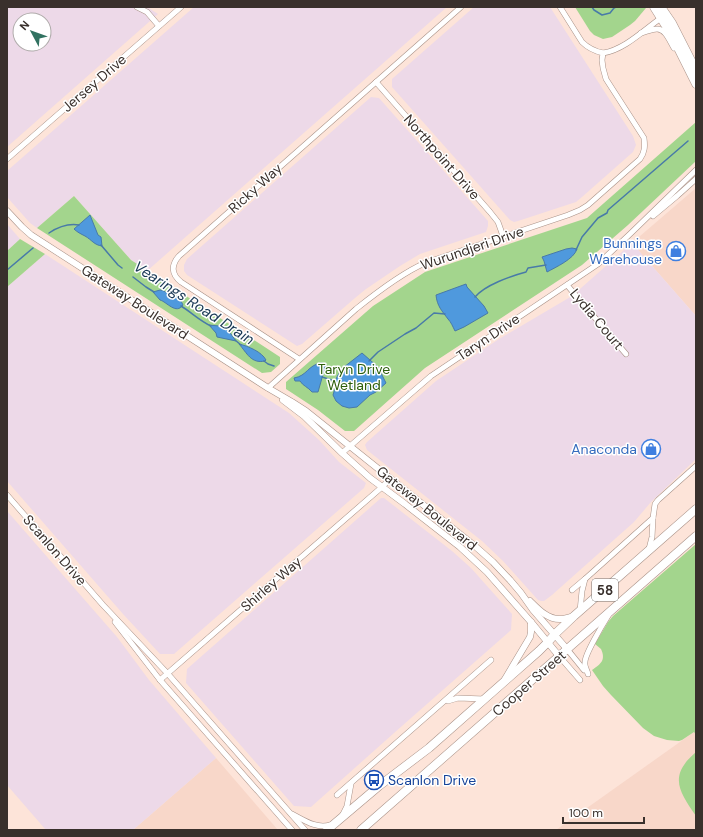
<svg xmlns="http://www.w3.org/2000/svg" width="703" height="837" font-family="'DM Sans',sans-serif">
<style>
.built{fill:#f8d7c9}
.industrial{fill:#edd9e8;fill-rule:evenodd}
.green{fill:#a3d58d}
.water{fill:#4f99dd;stroke:#487aa8}
.lines{fill:none;stroke-linecap:round;stroke-linejoin:round}
.stream{stroke:#487aa8;stroke-width:1.5}
.minor-casing{stroke:#a99288;stroke-width:6}
.tertiary-casing{stroke:#a99288;stroke-width:7}
.primary-casing{stroke:#a99288;stroke-width:9}
.minor{stroke:#fff;stroke-width:5}
.tertiary{stroke:#fff;stroke-width:6}
.primary{stroke:#fff;stroke-width:8}
.labels{text-anchor:middle;dominant-baseline:central;stroke-width:3;stroke-linejoin:round;paint-order:stroke}
.shield{fill:#fff;stroke:#746e6b;stroke-width:1}
.shield-label{font-size:13px;font-weight:bold;fill:#39302c}
.street-label{font-size:14px;fill:#39302c;stroke:#fff}
.shop-label{font-size:14px;fill:#366cbe;stroke:#fff;text-anchor:end}
.park-label{font-size:14px;fill:#2d600c;stroke:#fff}
.transit-label{font-size:14px;fill:#164399;stroke:#fff;text-anchor:start}
.water-label{font-size:15px;font-style:italic;fill:#193854;stroke:#fff}
</style>
<rect width="100%" height="100%" fill="#fde4d9"/>
<!-- built -->
<g class="built">
<polygon points="696,188 696,316 632,243"/>
<polygon points="694,732 696,735 696,830 556,830"/>
<polygon points="216,758 278,830 133,830"/>
</g>
<!-- industrial -->
<g class="industrial">
<path d="M7,7H147L158,14L7,147ZM20,20H44V44H20Z"/>
<polygon points="194,7 447,7 147,271 131,260 74,196 37,228 30,223 7,197 7,171"/>
<polygon points="474,7 550,7 633,136 636,145 633,152 582,197 576,202 518,221 514,222 510,220 392,87 392,79"/>
<polygon points="371,97 379,98 488,221 488,226 486,232 420,254 400,266 366,289 355,298 302,344 297,346 187,275 184,271 184,265 187,259"/>
<polygon points="7,224 20,239 7,251"/>
<polygon points="632,243 696,316 696,459 651,502 634,522 552,595 544,601 541,601 538,600 503,561 482,541 367,450 365,445 367,442 436,381 499,339 572,296"/>
<polygon points="45,254 289,413 319,440 339,462 366,483 364,488 174,654 160,654 123,614 7,481 7,287"/>
<polygon points="381,498 384,498 452,551 471,568 512,614 511,630 394,733 311,807 294,806 186,683 187,669"/>
<polygon points="7,511 117,637 149,680 216,758 133,830 46,830 7,785"/>
</g>
<!-- green -->
<g class="green">
<polygon points="575,7 646,7 646,8 635,21 630,25 612,37 603,39 594,35 590,31"/>
<polygon points="696,122 696,161 628,225 582,265 425,368 354,431 345,431 318,410 286,389 286,382 373,306 425,272 587,218"/>
<polygon points="74,196 131,260 280,357 280,364 271,372 262,373 37,228"/>
<polygon points="20,239 45,254 7,287 7,251"/>
<path d="M696,544V735L694,732L682,740L679,741L667,740L654,736L643,728L611,695L603,686L592,670C601,664 606,660 601,649L595,644L608,622L613,616Z"/>
<path d="M696,752V816C679,791 668,776 696,752Z"/>
</g>
<!-- water -->
<g class="water">
<path d="M90,215L98,235L101,237L102,246C94,245 92,240 85,236C81,234 77,232 74,229Z"/>
<path d="M572,248L577,249C574,259 556,267 547,272L544,261L542,257L566,249Z"/>
<path d="M466,284L467,287L484,306L488,313L464,327L455,331C453,327 451,322 448,319C442,311 437,306 436,295Z"/>
<path d="M160,290C164,290 166,293 170,294C179,297 179,297 183,305C176,315 167,302 160,300L153,292Z"/>
<polygon points="209,325 219,326 228,330 236,341 217,337 216,333"/>
<path d="M239,344C248,346 262,352 266,360L265,361C251,364 247,353 239,344Z"/>
<polygon points="362,353 378,367 386,383 376,392 370,395 357,407 349,408 342,406 336,401 333,395 335,388 335,381 338,375 344,367"/>
<path d="M321,363L326,364L318,392H312C308,387 303,386 300,381H295L294,378C307,376 308,365 321,363Z"/>
</g>
<g class="lines">
<!-- stream -->
<g class="stream">
<polyline points="592,7 594,10 602,15 610,13 614,8 616,7"/>
<path d="M49,233C58,227 67,223 79,225"/>
<polyline points="101,245 118,265 122,268"/>
<polyline points="576,250 582,237 598,218 607,213 608,210 688,141"/>
<polyline points="7,270 33,248"/>
<polyline points="133,277 146,287 154,292"/>
<path d="M475,297C485,285 511,276 526,272L528,268L546,265"/>
<path d="M181,306C191,312 200,321 211,326"/>
<polyline points="235,340 241,345"/>
<polyline points="264,361 268,364 274,366"/>
<polyline points="369,361 378,352 405,334 416,328 434,313 445,314"/>
<polyline points="322,377 335,381"/>
</g>
<!-- minor casing -->
<g class="minor-casing">
<g id="minor">
<polyline points="137,7 147,12 159,26"/>
<path d="M641,33C646,32 652,29 657,29C666,29 670,42 674,48"/>
<path d="M603,53C624,50 644,30 661,18H663"/>
<polyline points="376,82 490,212 498,222 503,236"/>
<polyline points="7,159 181,7"/>
<polyline points="653,216 677,196 696,179"/>
<polyline points="567,285 626,354"/>
<path d="M299,359L181,282C171,274 171,265 179,256L461,7"/>
<path d="M268,388L356,309C376,293 402,273 425,263L568,215L580,210L588,205L640,159C645,152 645,146 644,138L606,79L603,68L602,60L603,53C594,51 588,48 582,42L560,7"/>
<polyline points="342,453 431,376 598,264 630,234 696,170"/>
<polyline points="7,495 103,605 168,674 305,830"/>
<polyline points="649,549 652,537 653,518"/>
<polyline points="572,590 585,579"/>
<polyline points="580,611 582,591 585,579 653,518 655,504 658,500 696,466"/>
<polyline points="115,622 160,680 292,830"/>
<polyline points="567,649 584,670"/>
<polyline points="559,656 580,680"/>
<path d="M588,674C587,670 584,666 585,662C585,654 603,624 608,616"/>
<polyline points="160,680 382,487 390,479"/>
<polyline points="448,701 458,698 484,699"/>
<polyline points="337,795 491,660"/>
<path d="M292,814C304,820 316,829 330,825"/>
<polyline points="342,816 347,806 351,784"/>
</g>
</g>
<!-- tertiary casing -->
<g class="tertiary-casing">
<g id="tertiary">
<polyline points="7,211 22,227 31,235 268,388 292,402 306,411 476,547 493,562 510,580 521,593 533,610 567,649"/>
<polyline points="283,400 304,416 342,453 370,478 405,504 460,547 487,572 531,622 559,656"/>
<path d="M530,601C538,609 548,620 561,619C565,619 570,617 574,616"/>
<polyline points="505,679 530,637 531,632 531,622"/>
</g>
</g>
<!-- primary casing -->
<g class="primary-casing">
<g id="primary">
<polyline points="654,7 671,34 696,84"/>
<polyline points="661,7 672,23 696,70"/>
<polyline points="327,830 379,786 429,748 539,651 548,642 555,634 574,616 696,509"/>
<polyline points="361,830 696,536"/>
</g>
</g>
<!-- minor -->
<use href="#minor" class="minor"/>
<!-- tertiary -->
<use href="#tertiary" class="tertiary"/>
<!-- primary -->
<use href="#primary" class="primary"/>
</g>
<!-- icons -->
<defs>
<g id="shop-ring" transform="scale(1)"><circle r="9.5" fill="#fff" stroke="#3f7fe0" stroke-width="1.5"/><path d="M-5-2.5h2.3a2.7 3.5 0 0 1 5.4 0H5L5.5 6h-11ZM-1.5-2.5h3a1.5 2.3 0 0 0-3 0Z" fill="#3f7fe0"/></g>
<g id="bus-ring" transform="scale(1)"><circle r="9.5" fill="#fff" stroke="#1a4fb4" stroke-width="1.5"/><path d="M-5-6H5V4H4V6H2V4H-2V6H-4V4H-5ZM-3.5-4V0h7V-4ZM-3.5 1.2v1.5H-2V1.2ZM2 1.2v1.5H3.5V1.2Z" fill="#1a4fb4"/></g>
</defs>
<g fill-rule="evenodd">
<use href="#shop-ring" x="676" y="251"/>
<use href="#shop-ring" x="651" y="449"/>
<use href="#bus-ring" x="374" y="780"/>
</g>
<g class="labels">
<!-- shield labels -->
<rect class="shield" x="592" y="579" width="26" height="22" rx="3"/>
<g class="shield-label">
<text x="605" y="590">58</text>
</g>
<!-- street labels -->
<g class="street-label">
<text transform="translate(94 83) rotate(-41)">Jersey Drive</text>
<text transform="translate(442 157) rotate(49)">Northpoint Drive</text>
<text transform="translate(255 188) rotate(-42)">Ricky Way</text>
<text transform="translate(472 248) rotate(-19)">Wurundjeri Drive</text>
<text transform="translate(135 302) rotate(33)">Gateway Boulevard</text>
<text transform="translate(597 319) rotate(50)">Lydia Court</text>
<text transform="translate(488 337) rotate(-34)">Taryn Drive</text>
<text transform="translate(427 508) rotate(39)">Gateway Boulevard</text>
<text transform="translate(55 550) rotate(49)">Scanlon Drive</text>
<text transform="translate(271 584) rotate(-41)">Shirley Way</text>
<text transform="translate(529 683) rotate(-41)">Cooper Street</text>
</g>
<!-- shop labels -->
<g class="shop-label">
<text x="662" y="243">Bunnings<tspan x="662" dy="16">Warehouse</tspan></text>
<text x="637" y="449">Anaconda</text>
</g>
<!-- park labels -->
<g class="park-label">
<text x="354" y="369">Taryn Drive<tspan x="354" dy="16">Wetland</tspan></text>
</g>
<!-- transit labels -->
<g class="transit-label">
<text x="388" y="780">Scanlon Drive</text>
</g>
<!-- water labels -->
<g class="water-label">
<text transform="translate(194 303) rotate(33)">Vearings Road Drain</text>
</g>
</g>
<!-- border -->
<rect width="703" height="837" fill="none" stroke="#39302c" stroke-width="16"/>
<!-- north arrow -->
<g transform="translate(32 32) rotate(311)"><circle r="19" fill="#ffffff" stroke="#b0acab"/>
<path d="M0-3L7 15L0 10L-7 15Z" fill="#317261"/>
<text y="-6" font-size="11" font-weight="bold" text-anchor="middle" fill="#39302c">N</text>
</g>
<!-- scale -->
<path d="M563 817v6h81v-6" fill="none" stroke="#39302c" stroke-width="2"/>
<text x="569" y="817" font-size="12" fill="#39302c" stroke="#ffffff" stroke-width="3" paint-order="stroke">100 m</text>
</svg>
